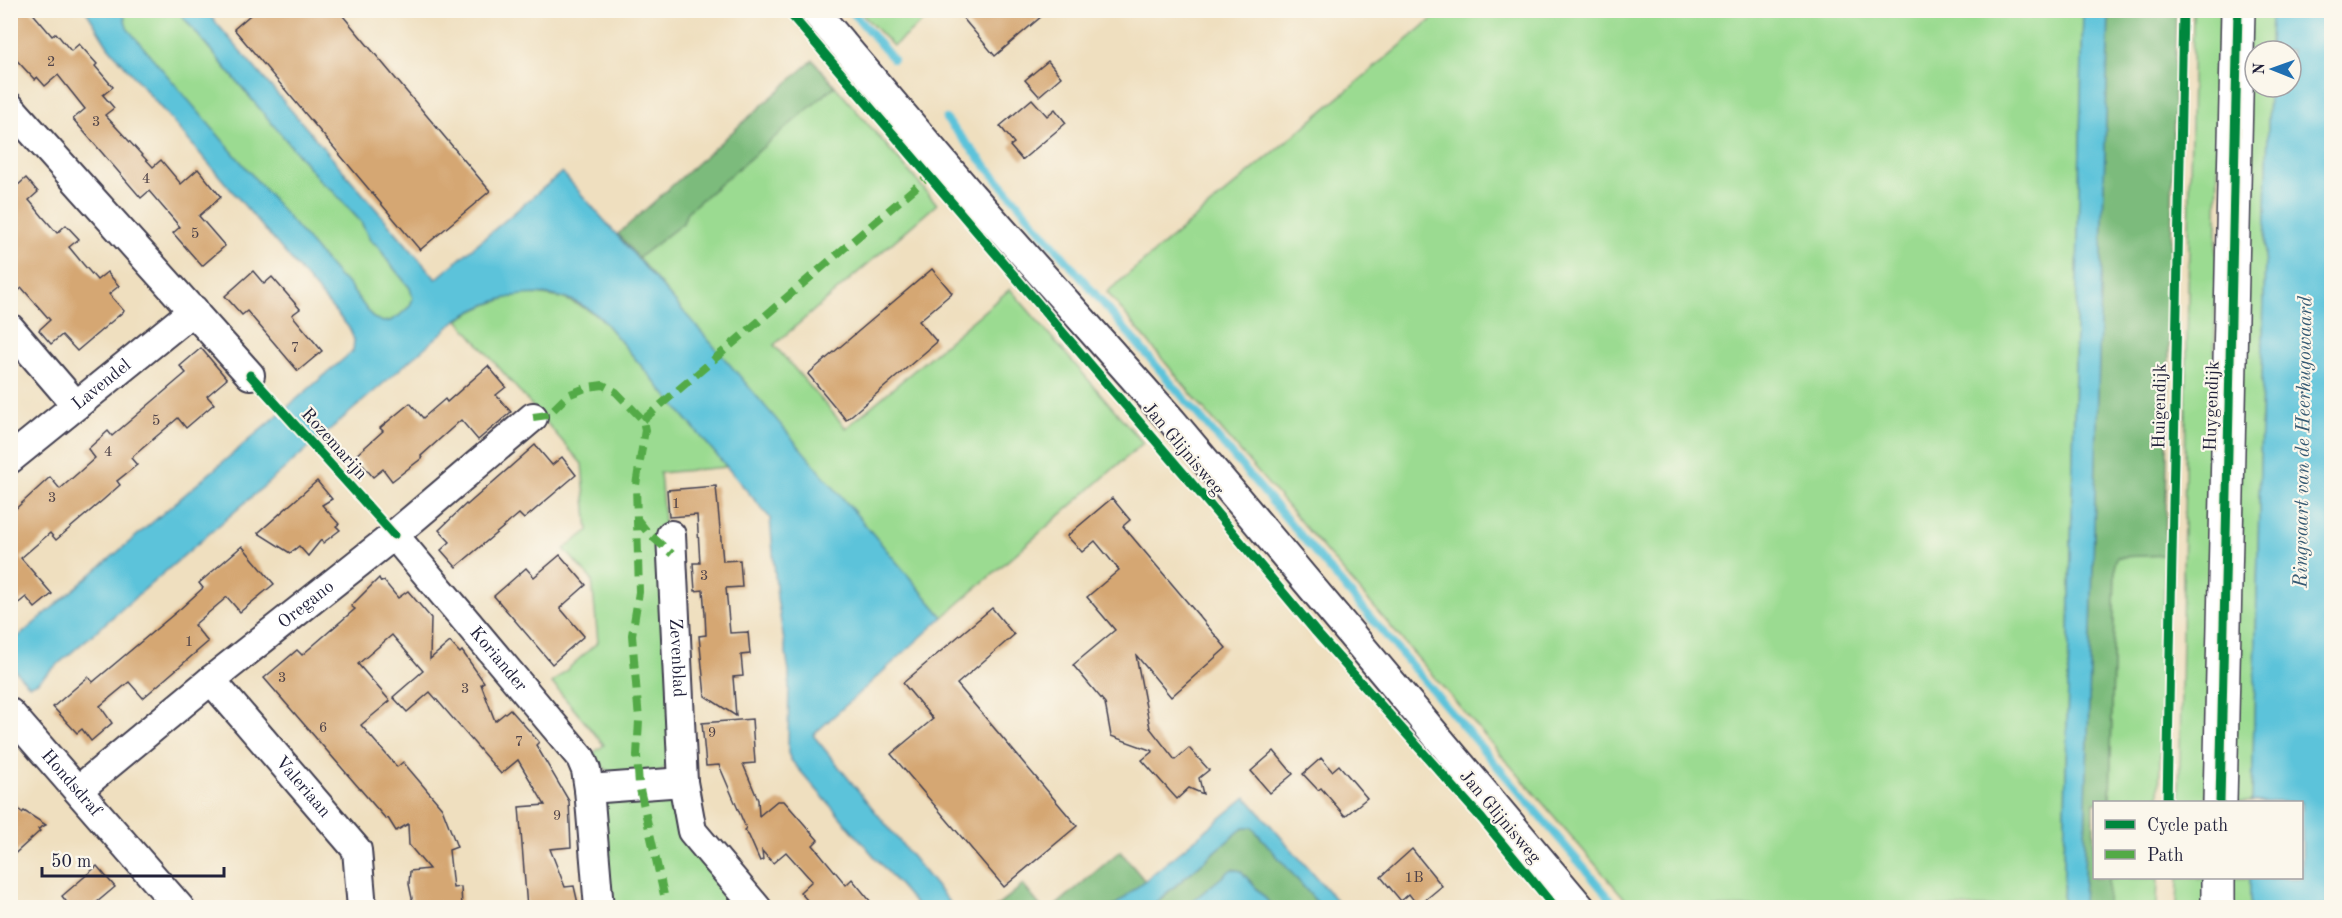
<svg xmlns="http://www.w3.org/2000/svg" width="2342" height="918" font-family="'Old Standard TT',serif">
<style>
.green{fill:#9bdb91;stroke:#5e7e66;stroke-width:1.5}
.forest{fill:#7cbb7b;stroke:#4f6e5b;stroke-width:1.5}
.water{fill:#5cc3da;stroke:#3f728a;stroke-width:1.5}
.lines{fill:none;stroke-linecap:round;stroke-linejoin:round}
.stream{stroke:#5cc3da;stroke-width:8}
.building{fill:#d5a773}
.minor-casing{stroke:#413e4f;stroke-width:32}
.major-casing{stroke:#413e4f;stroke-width:36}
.minor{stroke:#fff;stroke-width:28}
.major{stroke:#fff;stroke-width:33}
.quiet{stroke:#53aa46;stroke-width:8;stroke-dasharray:15 8;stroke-linecap:butt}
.cycleway-casing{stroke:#fbf7ec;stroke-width:13}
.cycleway{stroke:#00873e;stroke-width:9}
.labels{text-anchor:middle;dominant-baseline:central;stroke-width:4.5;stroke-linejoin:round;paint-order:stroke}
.number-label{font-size:15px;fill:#4f4349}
.street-label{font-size:18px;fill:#22223b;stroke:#fbf7ec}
.water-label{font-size:20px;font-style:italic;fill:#365a73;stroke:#fbf7ec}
</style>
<rect width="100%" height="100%" fill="#fbf7ec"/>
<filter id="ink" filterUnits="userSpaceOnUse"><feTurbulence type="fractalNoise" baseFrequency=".0167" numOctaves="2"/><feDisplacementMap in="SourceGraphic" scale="12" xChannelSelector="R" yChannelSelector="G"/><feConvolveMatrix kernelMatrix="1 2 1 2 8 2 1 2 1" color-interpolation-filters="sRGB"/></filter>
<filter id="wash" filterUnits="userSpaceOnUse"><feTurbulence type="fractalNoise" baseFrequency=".008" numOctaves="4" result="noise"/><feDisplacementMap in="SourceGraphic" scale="24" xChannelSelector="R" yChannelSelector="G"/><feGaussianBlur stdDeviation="1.35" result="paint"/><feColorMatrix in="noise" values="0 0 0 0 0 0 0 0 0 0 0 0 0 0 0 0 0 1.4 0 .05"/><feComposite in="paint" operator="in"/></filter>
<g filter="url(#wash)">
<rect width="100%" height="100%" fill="#efdfbf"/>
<!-- green -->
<g class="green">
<polygon points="1443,10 2083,11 2063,907 1632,907 1207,413 1107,292"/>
<polygon points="123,11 178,11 322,183 332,190 361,222 370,240 379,246 387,260 410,288 413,298 410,306 399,316 390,321 383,322 373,318 347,283 338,276 126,28"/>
<polygon points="859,11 936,11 893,46"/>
<polygon points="2193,11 2221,11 2206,802 2179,802"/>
<polygon points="2248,11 2271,11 2270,51 2255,51 2255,87 2269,87 2252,802 2229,802"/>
<polygon points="835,86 937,204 774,345 846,428 1010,289 1143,443 943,617 638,258 683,223 686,212"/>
<path d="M523,294C559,295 569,298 600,317L727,467L660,473L665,530L674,759L659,773C631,775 609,783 592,754L604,745L552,683L598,642L592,580L564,549L588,531L582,464L458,320C479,306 499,299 523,294Z"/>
<polygon points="2165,555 2159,802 2110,802 2115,563 2116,557"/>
<polygon points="648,794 674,806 677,832 718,877 722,885 725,902 718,907 610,907 600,797"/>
<polygon points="2108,878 2158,878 2157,907 2107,907"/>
<polygon points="2178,878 2205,878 2204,907 2177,908"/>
<polygon points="2228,878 2250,878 2250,907 2227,908"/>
</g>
<!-- forest -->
<g class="forest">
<polygon points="2109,11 2176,11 2165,555 2117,557 2115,563 2110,802 2094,802 2094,878 2108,878 2107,907 2083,908"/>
<polygon points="813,60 835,86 687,212 683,223 638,258 618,234"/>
<polygon points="1244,827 1252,827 1321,907 1273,907 1241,871 1232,869 1185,907 1150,908"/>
<polygon points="1120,851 1145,881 1113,907 1053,908"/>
<polygon points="1023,885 1041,907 996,907"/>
</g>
<!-- water -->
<g class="water">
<path d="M86,11H123L127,28L338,276L347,283L373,318L383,322L390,321L399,316L410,306L413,298L410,288L387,260L379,247L370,240L361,222L332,190L322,183L178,11H206L436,279L562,172L738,374L943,617L813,735L953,907H918L791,760L788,753L789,672L777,598L770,518L600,317C591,311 581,303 571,300C531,287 492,298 458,319L36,683L29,685C12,669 10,667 11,643L353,351L354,340L350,329L108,46Z"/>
<polygon points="2083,11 2109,11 2083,907 2063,908"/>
<polygon points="2271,11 2331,11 2331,907 2250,907 2250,878 2302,878 2302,802 2252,802 2269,87 2291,87 2291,51 2270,51"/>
<polygon points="1246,797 1342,907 1321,907 1252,827 1244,827 1150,907 1113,907"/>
<polygon points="1232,869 1241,871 1273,907 1185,907"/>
</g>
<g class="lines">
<!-- stream -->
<g class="stream">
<polyline points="854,14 893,59"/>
<polyline points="946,119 1618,908"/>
</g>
</g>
<g id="blocks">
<!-- building -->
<g class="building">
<polygon points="10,10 30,10 52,36 56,33 71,51 79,44 97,64 95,66 113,87 103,95 114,108 105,115 153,167 161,160 181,184 198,169 221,197 199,216 225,246 202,266 173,233 180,227 149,191 141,198 73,119 85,109 58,75 45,86 37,77 35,80 10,53"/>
<polygon points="256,10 338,10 490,191 420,250 234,29"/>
<polygon points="956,10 1049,10 995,56"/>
<polygon points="1048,61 1061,77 1039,96 1025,80"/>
<polygon points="1032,99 1047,116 1055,109 1066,123 1022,160 1010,146 1014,143 1000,126"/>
<polygon points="26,178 38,192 29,200 43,217 57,233 66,225 79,239 69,247 83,264 97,280 107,272 119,286 109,294 124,311 77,351 62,335 51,344 39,330 50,320 22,288 10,298 10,179 17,186"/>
<polygon points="932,269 952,293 919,321 937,342 846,420 808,374"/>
<polygon points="253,271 264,284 272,277 300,309 292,315 322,351 298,371 247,311 242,315 225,296"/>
<polygon points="201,348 227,379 207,396 214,404 186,428 178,418 131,458 137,465 117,481 120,485 103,500 56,540 50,533 21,558 52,594 35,608 26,597 10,610 10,514 50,477 60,489 95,458 88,449 108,431 112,436 186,373 180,366"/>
<polygon points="488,366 506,387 496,395 511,412 478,440 461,420 421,456 422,458 392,481 383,469 373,477 355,456 383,431 380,428 410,403 423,418 445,399 447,402"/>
<polygon points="535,445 552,465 562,457 576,475 524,519 519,514 456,567 441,550 450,542 439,530 466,504 467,505"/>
<polygon points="317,481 332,499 322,505 339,524 336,526 340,530 323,543 321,540 308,556 299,546 290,553 258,533"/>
<polygon points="716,486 723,561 740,560 742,587 726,588 730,633 748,632 750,654 741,655 743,676 733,677 736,716 705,696 699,636 706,635 705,614 703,590 695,591 693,563 700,563 697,515 669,517 667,490"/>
<polygon points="1112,498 1130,520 1123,526 1226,648 1171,697 1136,655 1150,728 1175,760 1189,748 1209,770 1199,778 1203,794 1189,788 1177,799 1142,760 1153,751 1111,736 1105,703 1073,665 1115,630 1087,597 1119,570 1095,541 1082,552 1067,536"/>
<polygon points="242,546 274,584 240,612 227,597 194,625 208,642 143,698 129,682 100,706 112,723 91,741 82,729 77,733 53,707 88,677 93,682 180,609 203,588 199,583"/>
<polygon points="560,555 586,585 560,608 584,636 552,664 494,596 526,568 534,577"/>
<polygon points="379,578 381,582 384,581 398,598 408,591 431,618 430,659 450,642 460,653 462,651 484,682 481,684 495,721 510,709 539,742 536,745 569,801 571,847 550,849 565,887 574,886 579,908 527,908 519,807 545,805 518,760 501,774 430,692 407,712 393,697 423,671 392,635 358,664 390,701 361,725 397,767 403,762 442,808 457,847 449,850 453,888 461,887 462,908 414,908 409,884 410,871 429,869 409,845 408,824 396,831 388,818 386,819 264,678 297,650 302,655 355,609 351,606"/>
<polygon points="992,608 1014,635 957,684 1077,826 1004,887 891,754 933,719 903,683"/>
<polygon points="752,719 755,763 743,764 758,800 759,816 777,801 784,801 818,840 813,845 846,885 852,879 876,908 814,908 800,892 812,881 786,852 773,863 762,851 763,860 760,861 749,836 744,830 746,828 719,765 706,766 702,723"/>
<polygon points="1274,751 1293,774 1270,793 1251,771"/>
<polygon points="1321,758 1332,771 1339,765 1367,798 1345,816 1321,788 1318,790 1303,774"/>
<polygon points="10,798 22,813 24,811 46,825 38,829 40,831 10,858"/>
<polygon points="1412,849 1442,886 1418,906 1409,894 1401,901 1381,877"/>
<polygon points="97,866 115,887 90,908 71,908 62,896"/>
</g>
</g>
</g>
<g filter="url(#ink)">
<use href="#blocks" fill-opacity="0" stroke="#413e4f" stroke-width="1.5"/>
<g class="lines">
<!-- minor casing -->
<g class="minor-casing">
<g id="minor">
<polyline points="814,10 971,195 1172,421 1581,908"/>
<polyline points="10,107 250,375"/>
<polyline points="10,328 76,405"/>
<path id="s1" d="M10,459L194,310"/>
<path id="s2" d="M394,535L581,758L586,770L589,789L599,908"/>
<path id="s3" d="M671,535L683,782L692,831L757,908"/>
<path id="s4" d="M211,680L357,850L362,908"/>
<path id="s5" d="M10,713L180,908"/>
<polyline points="589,789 683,782"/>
<path id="s6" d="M78,790L211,680L394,535L533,417"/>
</g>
</g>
<!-- major casing -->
<g class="major-casing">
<g id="major">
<polyline points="2220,802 2238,10"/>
<polyline points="2218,908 2218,878"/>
</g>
</g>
<!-- minor -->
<use href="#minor" class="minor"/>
<!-- major -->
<use href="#major" class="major"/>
<!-- quiet -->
<g class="quiet">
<polyline points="533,417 548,415 568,395 588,387 603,385 616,392 643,420 645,430 636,485 639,592 632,635 639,720 637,756 639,785 667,908"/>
<polyline points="643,420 929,176"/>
<polyline points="637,519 649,534 672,554"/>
</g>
<!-- cycleway casing -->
<g class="cycleway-casing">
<g id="cycleway">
<polyline points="787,10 1184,474 1316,632 1482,819 1555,908"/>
<polyline points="250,375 394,535"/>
<polyline points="2167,802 2183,10"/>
<polyline points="2220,802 2238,10"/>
</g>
</g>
<!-- cycleway -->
<use href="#cycleway" class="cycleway"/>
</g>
</g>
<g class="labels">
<!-- number labels -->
<g class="number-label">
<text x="51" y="62">2</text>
<text x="96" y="122">3</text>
<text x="146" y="179">4</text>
<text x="195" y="234">5</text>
<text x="295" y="348">7</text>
<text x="156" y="421">5</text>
<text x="108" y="452">4</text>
<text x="52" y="498">3</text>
<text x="676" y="504">1</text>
<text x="704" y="576">3</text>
<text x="189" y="642">1</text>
<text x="282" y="678">3</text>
<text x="465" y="689">3</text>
<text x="323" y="728">6</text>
<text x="712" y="733">9</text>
<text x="519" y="742">7</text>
<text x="557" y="816">9</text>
<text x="1414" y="878">1B</text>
</g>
<!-- street labels -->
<g class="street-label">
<text stroke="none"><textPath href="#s1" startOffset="118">Lavendel</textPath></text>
<text transform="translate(2160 406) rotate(-89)">Huigendijk</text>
<text transform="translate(2212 406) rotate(-88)">Huygendijk</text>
<text transform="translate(334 444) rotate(48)">Rozemarijn</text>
<text transform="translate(1183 449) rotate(50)">Jan Glijnisweg</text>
<text stroke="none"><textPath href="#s6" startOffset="294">Oregano</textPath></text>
<text stroke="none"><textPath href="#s3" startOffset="123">Zevenblad</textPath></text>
<text stroke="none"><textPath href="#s2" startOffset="162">Koriander</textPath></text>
<text stroke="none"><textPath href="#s5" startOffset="93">Hondsdraf</textPath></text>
<text stroke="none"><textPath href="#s4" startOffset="141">Valeriaan</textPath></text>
<text transform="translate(1500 817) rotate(50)">Jan Glijnisweg</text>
</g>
<!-- water labels -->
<g class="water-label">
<text transform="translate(2304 442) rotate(-89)">Ringvaart van de Heerhugowaard</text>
</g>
</g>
<!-- margin -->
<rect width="2342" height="918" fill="none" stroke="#fbf7ec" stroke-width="36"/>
<!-- legend -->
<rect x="2093" y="801" width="210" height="78" fill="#fbf7ec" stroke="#a4a2a5" stroke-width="1.5"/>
<rect x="2105" y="820" width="30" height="9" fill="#00873e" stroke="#a4a2a5" stroke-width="1.5"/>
<text x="2147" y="831" font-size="18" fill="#22223b">Cycle path</text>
<rect x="2105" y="850" width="30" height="9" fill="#53aa46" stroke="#a4a2a5" stroke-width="1.5"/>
<text x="2147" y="861" font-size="18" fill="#22223b">Path</text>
<!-- north arrow -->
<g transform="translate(2273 69) rotate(271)"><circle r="28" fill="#fbf7ec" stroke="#a4a2a5" stroke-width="1.5"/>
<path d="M0-4.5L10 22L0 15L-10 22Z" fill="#1f6fb2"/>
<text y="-9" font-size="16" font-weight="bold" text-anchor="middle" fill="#22223b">N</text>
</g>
<!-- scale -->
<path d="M42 867v9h182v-9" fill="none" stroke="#22223b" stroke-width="3"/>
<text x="51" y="867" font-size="18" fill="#22223b" stroke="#fbf7ec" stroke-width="4.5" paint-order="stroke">50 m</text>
</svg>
